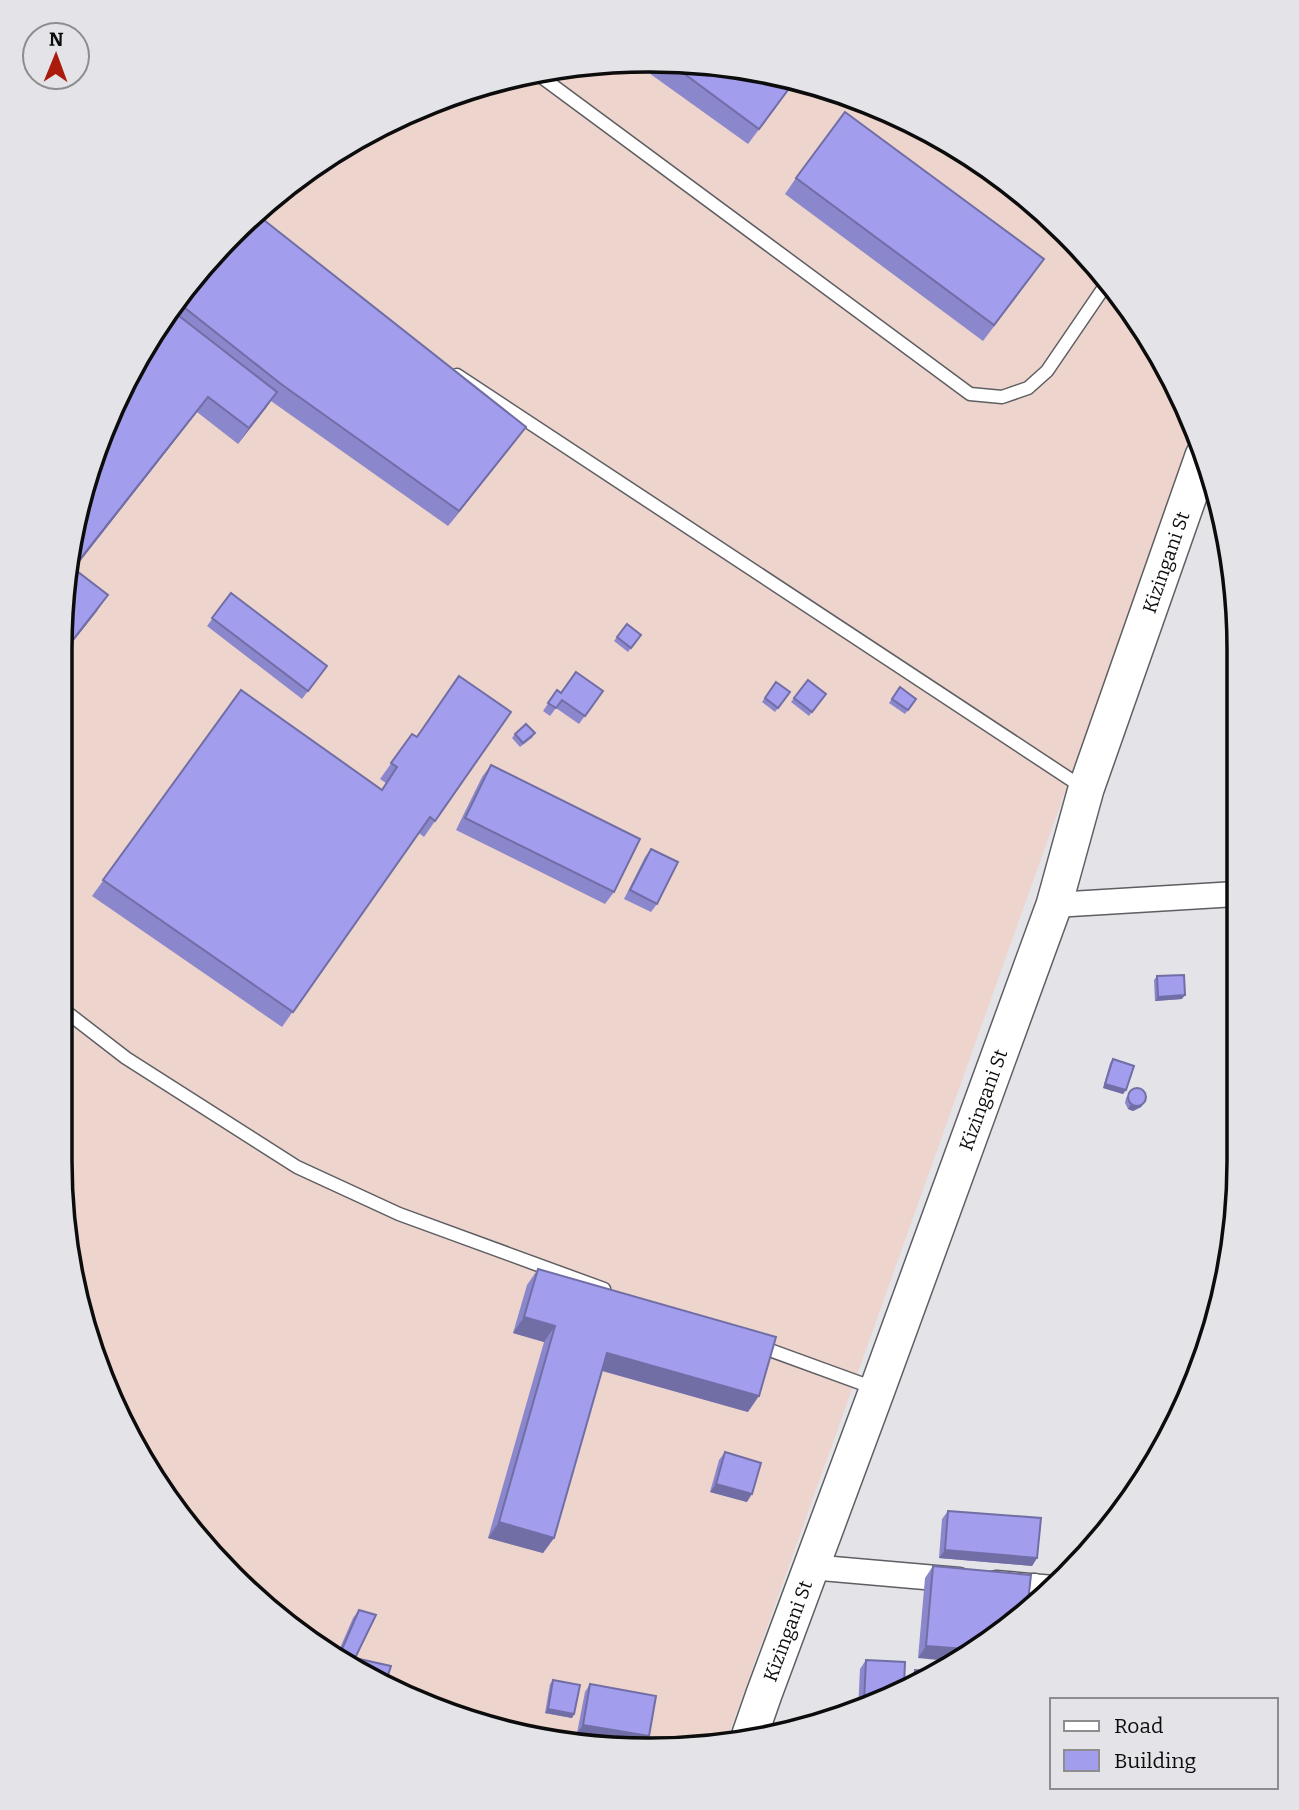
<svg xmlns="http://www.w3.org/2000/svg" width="1299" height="1810" font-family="Bitter,serif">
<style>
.industrial{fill:#edd4cc}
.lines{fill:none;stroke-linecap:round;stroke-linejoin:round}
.lane-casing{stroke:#5e5e63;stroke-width:15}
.street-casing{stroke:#5e5e63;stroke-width:27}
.secondary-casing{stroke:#5e5e63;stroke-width:38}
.lane{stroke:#fff;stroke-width:12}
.street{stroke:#fff;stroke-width:24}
.secondary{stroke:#fff;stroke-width:35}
.wall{fill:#8b87cc}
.shaded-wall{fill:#716ea6}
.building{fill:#a29ded;stroke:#716ea6;stroke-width:2}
.labels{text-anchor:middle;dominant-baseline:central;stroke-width:6;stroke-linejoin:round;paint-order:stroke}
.street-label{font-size:19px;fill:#0c0c0d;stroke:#e3e3e8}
.rim{fill:none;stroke:#0c0c0d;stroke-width:3.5}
</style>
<rect width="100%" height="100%" fill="#e3e3e8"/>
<!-- industrial -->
<polygon class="industrial" points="688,61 803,80 911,121 1009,182 1093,261 1195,427 725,1745 572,1745 389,1690 261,1604 159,1488 80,1314 60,1160 60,649 71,534 139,354 261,206 355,138 460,91 573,65"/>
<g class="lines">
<!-- lane casing -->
<g class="lane-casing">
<g id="lane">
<polyline points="536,73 970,394 1002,397 1028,388 1047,371 1107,283"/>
<polyline points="457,375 1085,789"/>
<polyline points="60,1007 126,1058 297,1167 399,1214 604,1289"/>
<polyline points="756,1345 874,1388"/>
</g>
</g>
<!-- street casing -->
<g class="street-casing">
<g id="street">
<polyline points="1054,905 1236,894"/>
<polyline points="810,1567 959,1580"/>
<polyline points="996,1583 1054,1588"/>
<polyline points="1031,1609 1034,1586"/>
</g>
</g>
<!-- secondary casing -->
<g class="secondary-casing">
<g id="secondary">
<path id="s1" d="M748,1740L764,1694L877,1390L1054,905L1086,789L1203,456"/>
</g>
</g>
<!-- lane -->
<use href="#lane" class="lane"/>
<!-- street -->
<use href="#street" class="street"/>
<!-- secondary -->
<use href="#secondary" class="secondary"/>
</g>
<!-- wall -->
<g class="wall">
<polygon points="688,61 797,79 748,144 635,63"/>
<polygon points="796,178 1033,275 983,341 785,194"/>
<polygon points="255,213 514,443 448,526 271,401 238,444 197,412 74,569 97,611 60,658 71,534 139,354"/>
<polygon points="231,593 327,666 302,699 207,626"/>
<polygon points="627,624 641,635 628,652 614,641"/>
<polygon points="808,680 826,694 809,716 791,702"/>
<polygon points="776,682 790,692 775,712 762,702"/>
<polygon points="900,687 916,699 905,714 889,703"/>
<polygon points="241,690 382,790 386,783 380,779 412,734 416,737 511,712 424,837 419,833 282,1027 92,896"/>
<polygon points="557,690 561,693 603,691 579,724 556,708 550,716 543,711"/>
<polygon points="535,733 532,738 520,747 512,738 515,734"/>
<polygon points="491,765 614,892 605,904 456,830 482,777"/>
<polygon points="651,849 657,904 651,912 624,899 645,857"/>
<polygon points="1157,976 1182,999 1155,1001 1154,980"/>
<polygon points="1113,1059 1126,1090 1123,1094 1103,1088 1110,1063"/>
<polygon points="1129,1094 1144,1103 1141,1107 1133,1111 1128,1109 1125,1103 1126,1098"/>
<polygon points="538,1269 748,1412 602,1371 554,1538 543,1553 488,1538 544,1342 513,1333 527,1285"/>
<polygon points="725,1452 747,1502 710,1492 719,1460"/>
<polygon points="948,1511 1037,1558 1032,1566 939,1558 942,1519"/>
<polygon points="933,1566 1027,1611 918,1658 925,1578"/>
<polygon points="359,1610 355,1658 384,1687 337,1655 353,1618"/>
<polygon points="866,1660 876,1705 858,1710 860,1669"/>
<polygon points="915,1670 926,1674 911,1683 912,1675"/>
<polygon points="553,1680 574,1714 572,1718 545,1713 550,1684"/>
<polygon points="590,1684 649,1736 643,1745 577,1733 585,1692"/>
</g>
<!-- shaded-wall -->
<g class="shaded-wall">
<polygon points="277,392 266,408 238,444 249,428"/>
<polygon points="208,397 197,412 67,578 73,568"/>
<polygon points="526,427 514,443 448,526 459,511"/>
<polygon points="108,595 97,611 60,658 60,656"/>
<polygon points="1185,995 1182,999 1155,1001 1158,997"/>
<polygon points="1105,1084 1126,1090 1123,1094 1103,1088"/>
<polygon points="1144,1103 1141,1107 1133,1111 1128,1109 1131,1104"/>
<polygon points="524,1317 555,1326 544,1342 513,1333"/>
<polygon points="607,1353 759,1396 748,1412 596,1369"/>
<polygon points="716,1484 752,1494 747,1502 710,1492"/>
<polygon points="499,1522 554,1538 543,1553 488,1538"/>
<polygon points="945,1550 1037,1558 1032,1566 939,1558"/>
<polygon points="926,1646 966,1649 948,1661 918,1658"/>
<polygon points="864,1702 879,1703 876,1705 858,1710"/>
<polygon points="548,1709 574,1714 572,1718 545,1713"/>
<polygon points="583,1725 649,1736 643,1745 577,1733"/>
</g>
<!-- building -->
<g class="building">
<polygon points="667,61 688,61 796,79 759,129"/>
<polygon points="845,112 1044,259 994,325 796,178"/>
<polygon points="255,213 526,427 459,511 281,384 180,304"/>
<polygon points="174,312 277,392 249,428 208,397 73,568 108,595 60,656 71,534 139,354"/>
<polygon points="231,593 327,666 308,691 212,618"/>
<polygon points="627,624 641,635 631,648 617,637"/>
<polygon points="576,672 603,691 585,716 562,700 556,708 548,703 557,690 561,693"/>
<polygon points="459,676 511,712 435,821 430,817 293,1012 103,880 241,690 382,790 397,767 391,763 412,734 417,737"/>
<polygon points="808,680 826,694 812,712 794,698"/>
<polygon points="776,682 790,692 778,708 765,698"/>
<polygon points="900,687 916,699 908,710 892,699"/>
<polygon points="526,724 535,733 523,743 515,734"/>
<polygon points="491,765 640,839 614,892 465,818"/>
<polygon points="651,849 678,862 657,904 630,890"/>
<polygon points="1184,975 1185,995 1158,997 1157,976"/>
<polygon points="1113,1059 1134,1066 1126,1090 1105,1084"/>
<circle cx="1137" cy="1097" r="9"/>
<polygon points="538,1269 776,1337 759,1396 607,1353 554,1538 499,1522 555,1326 524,1317"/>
<polygon points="725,1452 761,1463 752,1494 716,1484"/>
<polygon points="948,1511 1041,1518 1037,1558 945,1550"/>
<polygon points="933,1566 1031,1575 1027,1611 966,1649 926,1646"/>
<polygon points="359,1610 376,1615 355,1658 391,1666 384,1687 339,1656"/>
<polygon points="866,1660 905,1662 904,1687 906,1687 879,1703 864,1702"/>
<polygon points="915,1670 926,1671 926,1674 917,1680 914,1680"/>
<polygon points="553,1680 580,1685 574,1714 548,1709"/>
<polygon points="590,1684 656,1696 649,1736 583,1725"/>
</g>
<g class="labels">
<!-- street labels -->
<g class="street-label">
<text stroke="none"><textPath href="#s1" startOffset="1250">Kizingani St</textPath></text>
<text stroke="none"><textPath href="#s1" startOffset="682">Kizingani St</textPath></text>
<text stroke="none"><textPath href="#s1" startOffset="116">Kizingani St</textPath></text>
</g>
</g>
<!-- crop -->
<path d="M0 0H1299V1810H0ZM649 72H650A577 577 0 0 1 1227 649V1161A577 577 0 0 1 650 1738H649A577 577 0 0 1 72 1161V649A577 577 0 0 1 649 72Z" fill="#e3e3e8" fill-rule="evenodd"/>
<path class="rim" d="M649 72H650A577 577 0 0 1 1227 649V1161A577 577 0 0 1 650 1738H649A577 577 0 0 1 72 1161V649A577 577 0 0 1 649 72Z"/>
<!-- legend -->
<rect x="1050" y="1698" width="228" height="91" fill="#e3e3e8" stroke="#8d8d90" stroke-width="2"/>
<rect x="1064" y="1721" width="35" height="10" fill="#ffffff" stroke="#8d8d90" stroke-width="2"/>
<text x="1114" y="1733" font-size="21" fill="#0c0c0d">Road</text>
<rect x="1064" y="1750" width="35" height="21" fill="#a29ded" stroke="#8d8d90" stroke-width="2"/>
<text x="1114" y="1768" font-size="21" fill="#0c0c0d">Building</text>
<!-- north arrow -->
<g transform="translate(56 56) rotate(1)"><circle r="33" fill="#e3e3e8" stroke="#8d8d90" stroke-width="2"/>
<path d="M0-5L12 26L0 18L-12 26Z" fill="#ab1b0b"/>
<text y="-10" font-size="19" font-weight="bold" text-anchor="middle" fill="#0c0c0d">N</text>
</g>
</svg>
